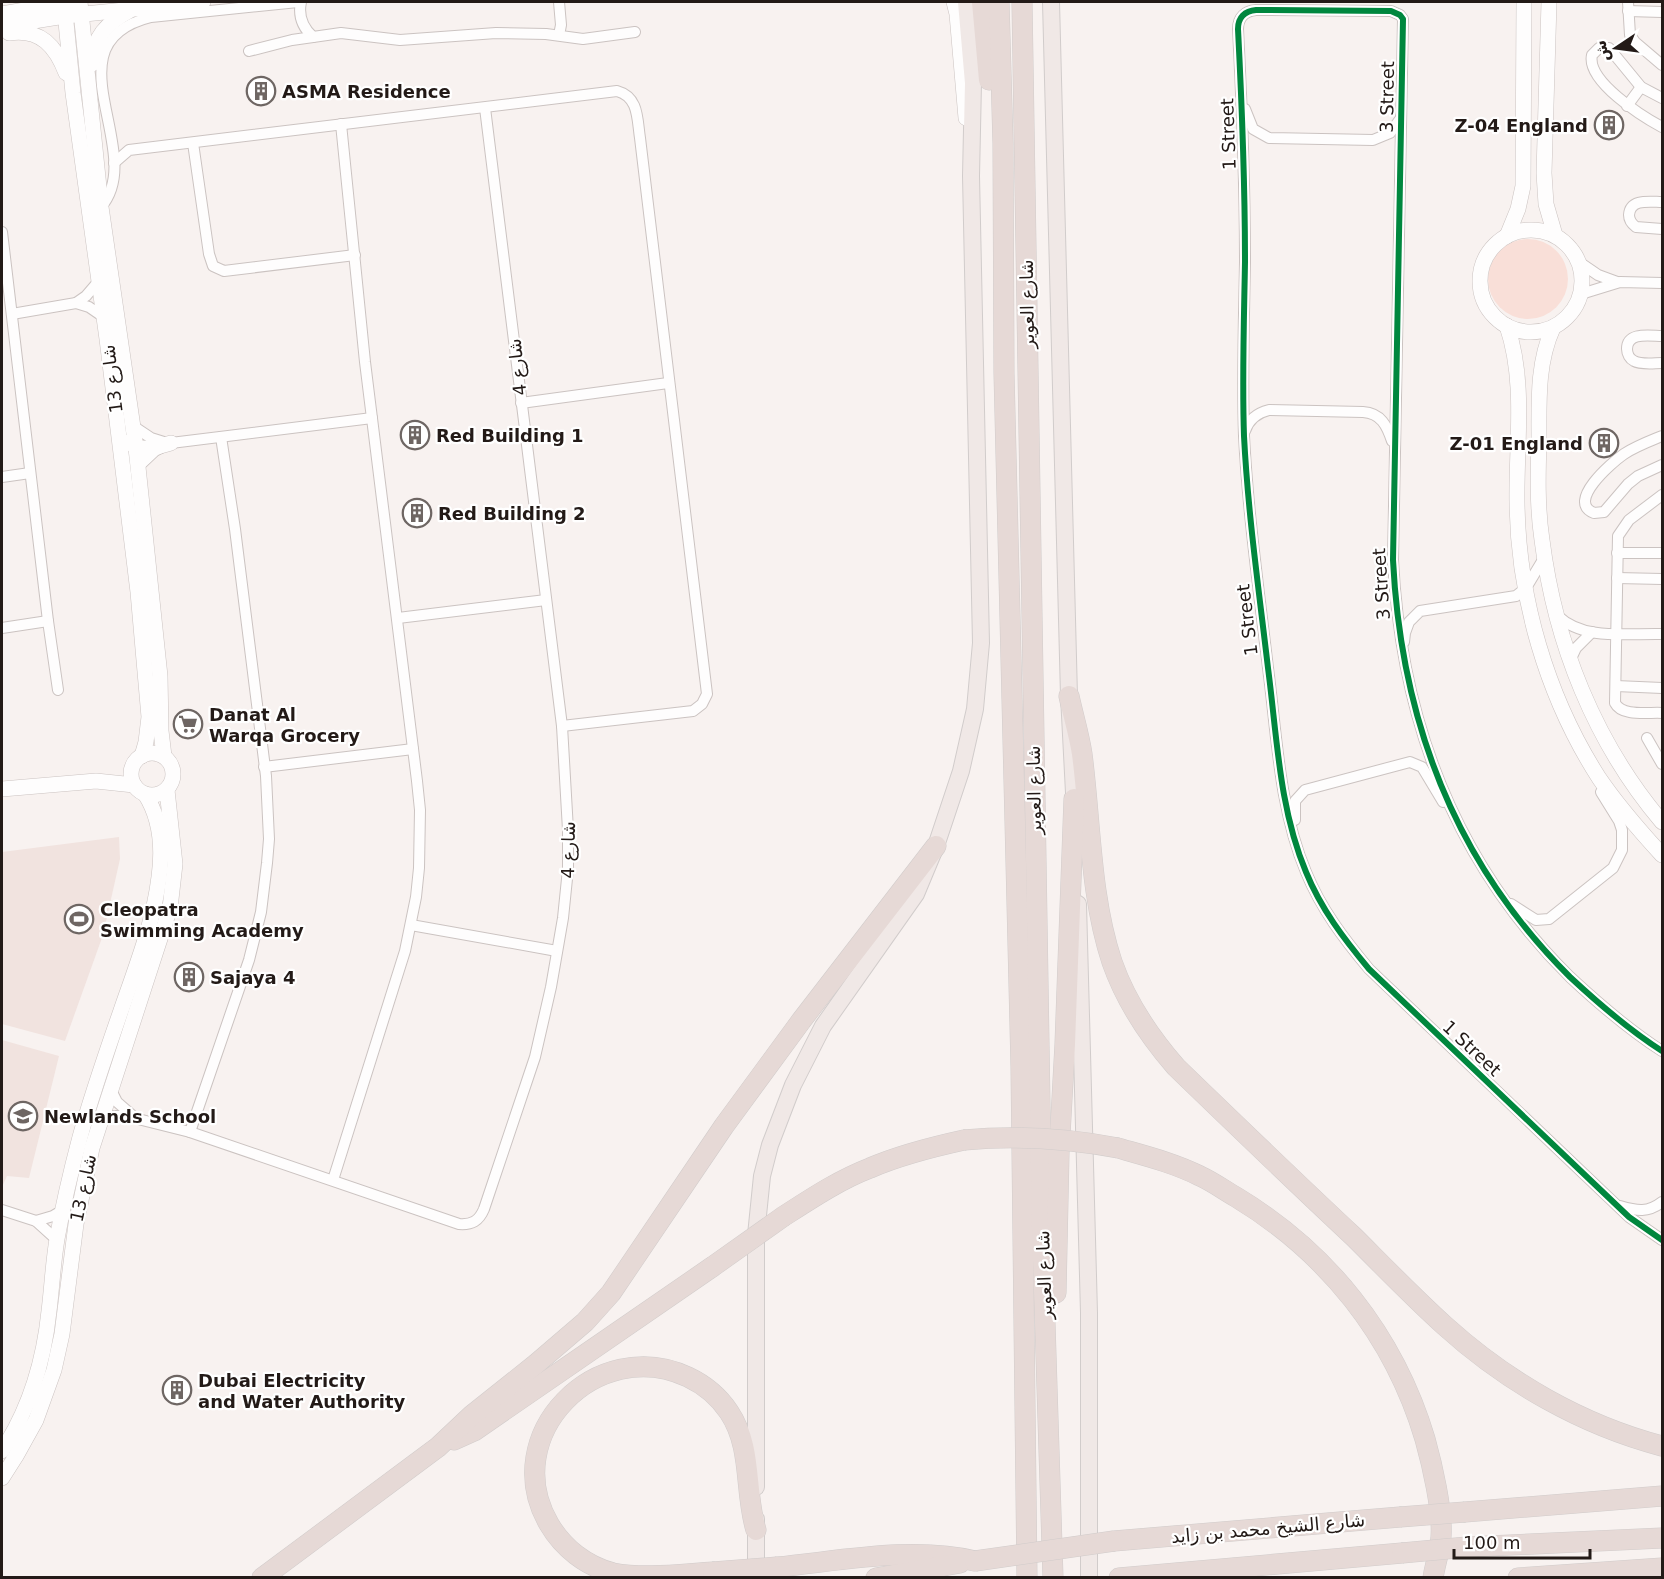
<svg xmlns="http://www.w3.org/2000/svg" width="1664" height="1579" font-family="'DejaVu Sans',Cairo,sans-serif">
<style>
.built{fill:#f1e3df}
.green{fill:#f9dfd8}
.lines{fill:none;stroke-linecap:round;stroke-linejoin:round}
.street-casing{stroke:#cbc3c1;stroke-width:12}
.secondary-casing{stroke:#cbc3c1;stroke-width:16}
.primary-casing{stroke:#d1cccb;stroke-width:18}
.highway-casing{stroke:#d1cccb;stroke-width:21}
.street{stroke:#fefdfd;stroke-width:10}
.secondary{stroke:#fefdfd;stroke-width:15}
.primary{stroke:#f0e8e6;stroke-width:16}
.highway{stroke:#e6d9d6;stroke-width:20}
.highway-bridge-casing{stroke:#d1cccb;stroke-width:21;stroke-linecap:butt}
.highway-bridge{stroke:#e6d9d6;stroke-width:20}
.cycleway-casing{stroke:#fff;stroke-width:10}
.cycleway{stroke:#00873e;stroke-width:6}
.labels{text-anchor:middle;dominant-baseline:central;stroke-width:4.5;stroke-linejoin:round;paint-order:stroke}
.poi-label{font-size:18px;font-weight:bold;fill:#231a17;stroke:#fff;text-anchor:start}
.street-label{font-size:18px;fill:#231a17;stroke:#fff}
</style>
<rect width="100%" height="100%" fill="#f8f2f0"/>
<!-- built -->
<g class="built">
<polygon points="119,837 120,859 103,935 65,1041 2,1024 2,852"/>
<polygon points="2,1040 59,1056 29,1178 7,1176 2,1187"/>
</g>
<!-- green -->
<circle class="green" cx="1528" cy="279" r="40"/>
<g class="lines">
<!-- street casing -->
<g class="street-casing">
<g id="street">
<path d="M301,2C298,16 302,27 313,37"/>
<polyline points="1628,2 1630,35 1635,42 1662,65"/>
<polyline points="1628,11 1662,12"/>
<polyline points="559,35 561,25 559,2"/>
<polyline points="249,51 292,40 341,33 400,40 496,33 546,34 583,39 635,32"/>
<path d="M1662,98L1641,87L1609,48H1599L1592,55C1586,81 1643,117 1662,127"/>
<polyline points="1627,106 1641,87"/>
<polyline points="1245,109 1253,129 1269,138 1373,140 1390,133 1401,118"/>
<polyline points="193,143 209,254 213,266 224,271 355,255"/>
<path d="M114,163L129,150L617,91C639,97 637,119 640,138L707,694L702,704L693,711L562,726"/>
<path d="M1662,202C1651,202 1630,198 1629,215C1629,221 1632,224 1636,227L1662,229"/>
<path d="M101,207C149,152 45,43 151,17L298,2"/>
<polyline points="2,232 48,621 58,690"/>
<polyline points="1579,262 1598,275 1617,282"/>
<polyline points="1581,294 1620,282 1662,283"/>
<polyline points="76,303 89,307 105,318"/>
<polyline points="12,314 76,303 86,296 98,282"/>
<path d="M1662,336C1651,336 1627,331 1627,349C1627,354 1630,359 1634,361C1641,365 1654,363 1662,363"/>
<polyline points="521,403 668,383"/>
<polyline points="133,426 151,438 167,443"/>
<path d="M1245,431C1249,419 1257,413 1269,410L1363,412C1381,413 1387,426 1392,441"/>
<path d="M1662,436C1650,441 1636,446 1624,454C1611,463 1566,502 1594,513L1604,512L1628,484L1638,476L1662,465"/>
<polyline points="138,467 155,451 171,443 372,418"/>
<polyline points="2,477 30,473"/>
<path d="M1662,495L1629,520L1618,536L1615,703C1622,717 1649,712 1662,713"/>
<polyline points="1617,553 1662,553"/>
<polyline points="1617,578 1662,579"/>
<path d="M1558,616C1584,641 1628,633 1662,634"/>
<polyline points="398,618 546,600"/>
<polyline points="2,628 48,621"/>
<polyline points="1404,642 1405,633 1409,622 1420,611 1516,596 1526,588 1544,558"/>
<polyline points="1570,661 1576,648 1592,632"/>
<polyline points="1616,686 1662,688"/>
<polyline points="1647,738 1662,764"/>
<polyline points="264,767 413,749"/>
<polyline points="1295,820 1295,801 1305,790 1410,762 1422,767 1443,802"/>
<polyline points="1511,904 1536,920 1549,919 1613,868 1622,850 1622,830 1619,821 1601,792"/>
<polyline points="411,925 557,951"/>
<path d="M1662,1051C1629,1030 1599,1004 1570,977C1455,863 1401,720 1393,560L1403,19L1400,15L1391,11L1256,10C1245,11 1238,17 1238,29C1242,107 1245,184 1245,262C1244,320 1242,378 1244,436C1248,514 1259,591 1268,668C1277,736 1279,808 1306,872C1321,909 1344,939 1369,969L1629,1217L1662,1240"/>
<polyline points="111,1090 117,1102 133,1116"/>
<path d="M100,1120L113,1116H126L190,1132L459,1224C472,1225 479,1221 484,1209L535,1057L551,987L563,918L568,869V830L562,726L485,108"/>
<polyline points="190,1132 249,960 261,912 267,863 269,839 266,776 235,529 221,437"/>
<polyline points="333,1180 405,951 416,897 419,868 420,810 417,781 365,362 341,124"/>
<path d="M1620,1206C1637,1211 1648,1213 1662,1202"/>
<polyline points="2,1210 36,1221 57,1240"/>
<polyline points="36,1221 53,1216 63,1210"/>
</g>
</g>
<!-- secondary casing -->
<g class="secondary-casing">
<g id="secondary">
<polyline points="64,2 73,93 107,339 138,592 149,717 146,742 142,756"/>
<polyline points="80,2 101,207 136,448 160,676 161,731 164,756"/>
<polyline points="954,2 957,14 966,118"/>
<polyline points="1549,2 1544,173 1546,204 1555,235"/>
<polyline points="2,14 70,2"/>
<polyline points="2,26 65,16 203,2"/>
<path d="M9,33C41,28 56,47 66,73"/>
<path d="M92,64C93,37 107,23 129,11"/>
<circle cx="1531" cy="281" r="51"/>
<polyline points="1507,236 1518,209 1523,186 1524,2"/>
<path d="M1507,326C1526,382 1516,444 1517,502C1518,598 1547,697 1599,778C1618,806 1640,831 1662,855"/>
<path d="M1553,328C1537,363 1539,402 1539,440C1538,473 1537,507 1542,540C1555,643 1595,743 1662,822"/>
<path d="M129,442C141,453 155,447 171,443"/>
<circle cx="152" cy="774" r="21"/>
<polyline points="2,789 96,781 134,785"/>
<path d="M2,1451C29,1410 44,1360 49,1311C52,1287 53,1263 57,1239C63,1205 71,1171 80,1137C93,1090 109,1045 125,999C139,959 154,919 159,877C163,848 161,819 145,794"/>
<polyline points="2,1478 16,1456 36,1420 54,1370 62,1334 76,1224 92,1148 170,908 175,864 167,790"/>
</g>
</g>
<!-- primary casing -->
<g class="primary-casing">
<g id="primary">
<polyline points="1051,2 1069,696 1075,812"/>
<polyline points="1078,904 1089,1313 1089,1578"/>
<polyline points="756,1487 756,1235 762,1176 770,1145 793,1085 823,1026 916,894 936,846 961,771 975,709 981,643 971,176 973,83 966,2"/>
<polyline points="756,1578 756,1519"/>
</g>
</g>
<!-- highway casing -->
<g class="highway-casing">
<g id="highway">
<polyline points="982,2 989,80"/>
<polyline points="999,2 1003,144 1004,373 1021,1066 1027,1578"/>
<polyline points="1022,2 1042,1228 1053,1578"/>
<path d="M1069,696C1073,715 1079,734 1082,754C1091,823 1090,896 1112,962C1126,1002 1149,1036 1176,1067C1235,1124 1294,1181 1354,1237C1384,1267 1414,1298 1445,1326C1507,1382 1582,1425 1662,1446"/>
<path d="M1118,1148C1146,1156 1174,1163 1200,1176C1213,1182 1224,1190 1236,1197C1327,1252 1394,1335 1425,1439C1432,1464 1443,1511 1441,1537C1440,1551 1435,1564 1433,1578"/>
<path d="M784,1216C812,1198 839,1180 870,1168C900,1155 932,1147 964,1140"/>
<polyline points="1056,1293 1059,1153 1065,1044 1074,799"/>
<polyline points="454,1440 474,1431 712,1267"/>
<polyline points="1465,1512 1662,1496"/>
<polyline points="1114,1541 1400,1517"/>
<polyline points="1467,1547 1662,1538"/>
<path d="M777,1567C840,1561 913,1546 975,1561"/>
<path d="M713,1572C681,1574 644,1579 613,1573C586,1566 563,1548 549,1524C497,1435 597,1334 688,1377C705,1385 719,1397 729,1412C753,1448 744,1491 756,1530"/>
<polyline points="262,1578 438,1447 472,1415 536,1364 585,1322 611,1293 724,1126 801,1021 936,846"/>
<polyline points="876,1578 960,1563"/>
<polyline points="1119,1578 1402,1553"/>
<polyline points="1518,1578 1662,1568"/>
</g>
</g>
<!-- street -->
<use href="#street" class="street"/>
<!-- secondary -->
<use href="#secondary" class="secondary"/>
<!-- primary -->
<use href="#primary" class="primary"/>
<!-- highway -->
<use href="#highway" class="highway"/>
<!-- highway-bridge casing -->
<g class="highway-bridge-casing">
<g id="highway-bridge">
<path d="M964,1140C1017,1135 1066,1138 1118,1148"/>
<polyline points="712,1267 784,1216"/>
<polyline points="1400,1517 1465,1512"/>
<polyline points="1402,1553 1467,1547"/>
<polyline points="975,1561 1114,1541"/>
<polyline points="713,1572 777,1567"/>
</g>
</g>
<!-- highway-bridge -->
<use href="#highway-bridge" class="highway-bridge"/>
<!-- cycleway casing -->
<g class="cycleway-casing">
<path id="cycleway" d="M1662,1051C1629,1030 1599,1004 1570,977C1455,863 1401,720 1393,560L1403,19L1400,15L1391,11L1256,10C1245,11 1238,17 1238,29C1242,107 1245,184 1245,262C1244,320 1242,378 1244,436C1248,514 1259,591 1268,668C1277,736 1279,808 1306,872C1321,909 1344,939 1369,969L1629,1217L1662,1240"/>
</g>
<!-- cycleway -->
<use href="#cycleway" class="cycleway"/>
</g>
<!-- icons -->
<defs>
<g id="building-ring" transform="scale(1.5)"><circle r="9.5" fill="#fff" stroke="#6e6663" stroke-width="1.5"/><path d="M-4-6H4V6H1V3H-1V6H-4ZM-2.5-4.3h1.7v1.8h-1.7ZM.8-4.3h1.7v1.8H.8ZM-2.5-1h1.7V.8h-1.7ZM.8-1h1.7V.8H.8Z" fill="#6e6663"/></g>
<g id="supermarket-ring" transform="scale(1.5)"><circle r="9.5" fill="#fff" stroke="#6e6663" stroke-width="1.5"/><path d="M-6-5.5h2.5l.6 2H6L4.5 2H-2.5L-4.4-4H-6ZM-1.5 3.2a1.3 1.3 0 1 0 .1 0ZM3 3.2a1.3 1.3 0 1 0 .1 0Z" fill="#6e6663"/></g>
<g id="stadium-ring" transform="scale(1.5)"><circle r="9.5" fill="#fff" stroke="#6e6663" stroke-width="1.5"/><path d="M0-5a6.5 5 0 1 0 0 10a6.5 5 0 1 0 0-10ZM-3.5-1.8h7v3.6h-7Z" fill="#6e6663"/></g>
<g id="school-ring" transform="scale(1.5)"><circle r="9.5" fill="#fff" stroke="#6e6663" stroke-width="1.5"/><path d="M0-5L7-2L0 1L-7-2ZM-4 1L0 2.5L4 1V4Q0 6-4 4Z" fill="#6e6663"/></g>
</defs>
<g fill-rule="evenodd">
<use href="#building-ring" x="261" y="91"/>
<use href="#building-ring" x="1609" y="125"/>
<use href="#building-ring" x="415" y="435"/>
<use href="#building-ring" x="1604" y="443"/>
<use href="#building-ring" x="417" y="513"/>
<use href="#supermarket-ring" x="188" y="724"/>
<use href="#stadium-ring" x="79" y="919"/>
<use href="#building-ring" x="189" y="977"/>
<use href="#school-ring" x="23" y="1116"/>
<use href="#building-ring" x="177" y="1390"/>
</g>
<g class="labels">
<!-- poi labels -->
<g class="poi-label">
<text x="282" y="91">ASMA Residence</text>
<text x="1588" y="125" text-anchor="end">Z-04 England</text>
<text x="436" y="435">Red Building 1</text>
<text x="1583" y="443" text-anchor="end">Z-01 England</text>
<text x="438" y="513">Red Building 2</text>
<text x="209" y="714">Danat Al<tspan x="209" dy="21">Warqa Grocery</tspan></text>
<text x="100" y="909">Cleopatra<tspan x="100" dy="21">Swimming Academy</tspan></text>
<text x="210" y="977">Sajaya 4</text>
<text x="44" y="1116">Newlands School</text>
<text x="198" y="1380">Dubai Electricity<tspan x="198" dy="21">and Water Authority</tspan></text>
</g>
<!-- street labels -->
<g class="street-label">
<text transform="translate(1387 97) rotate(-89)">3 Street</text>
<text transform="translate(1228 134) rotate(-92)">1 Street</text>
<text transform="translate(1027 304) rotate(-91)">شارع العوير</text>
<text transform="translate(517 367) rotate(-96)">شارع 4</text>
<text transform="translate(112 379) rotate(-97)">شارع 13</text>
<text transform="translate(1381 584) rotate(-94)">3 Street</text>
<text transform="translate(1247 620) rotate(-97)">1 Street</text>
<text transform="translate(1034 790) rotate(-91)">شارع العوير</text>
<text transform="translate(568 850) rotate(-89)">شارع 4</text>
<text transform="translate(1472 1048) rotate(43)">1 Street</text>
<text transform="translate(83 1188) rotate(-78)">شارع 13</text>
<text transform="translate(1044 1275) rotate(-92)">شارع العوير</text>
<text transform="translate(1268 1528) rotate(-5)">شارع الشيخ محمد بن زايد</text>
</g>
</g>
<!-- border -->
<rect width="1664" height="1579" fill="none" stroke="#231a17" stroke-width="6"/>
<!-- north arrow -->
<g transform="translate(1616 48) rotate(257)" stroke="#ffffff" stroke-width="4.5" paint-order="stroke">
<path d="M0-4.5L10 22L0 15L-10 22Z" fill="#231a17"/>
<text y="-9" font-size="16" font-weight="bold" text-anchor="middle" fill="#231a17">ش</text>
</g>
<!-- scale -->
<path d="M1454 1549v9h136v-9" fill="none" stroke="#231a17" stroke-width="3"/>
<text x="1463" y="1549" font-size="18" fill="#231a17" stroke="#ffffff" stroke-width="4.5" paint-order="stroke">100 m</text>
</svg>
